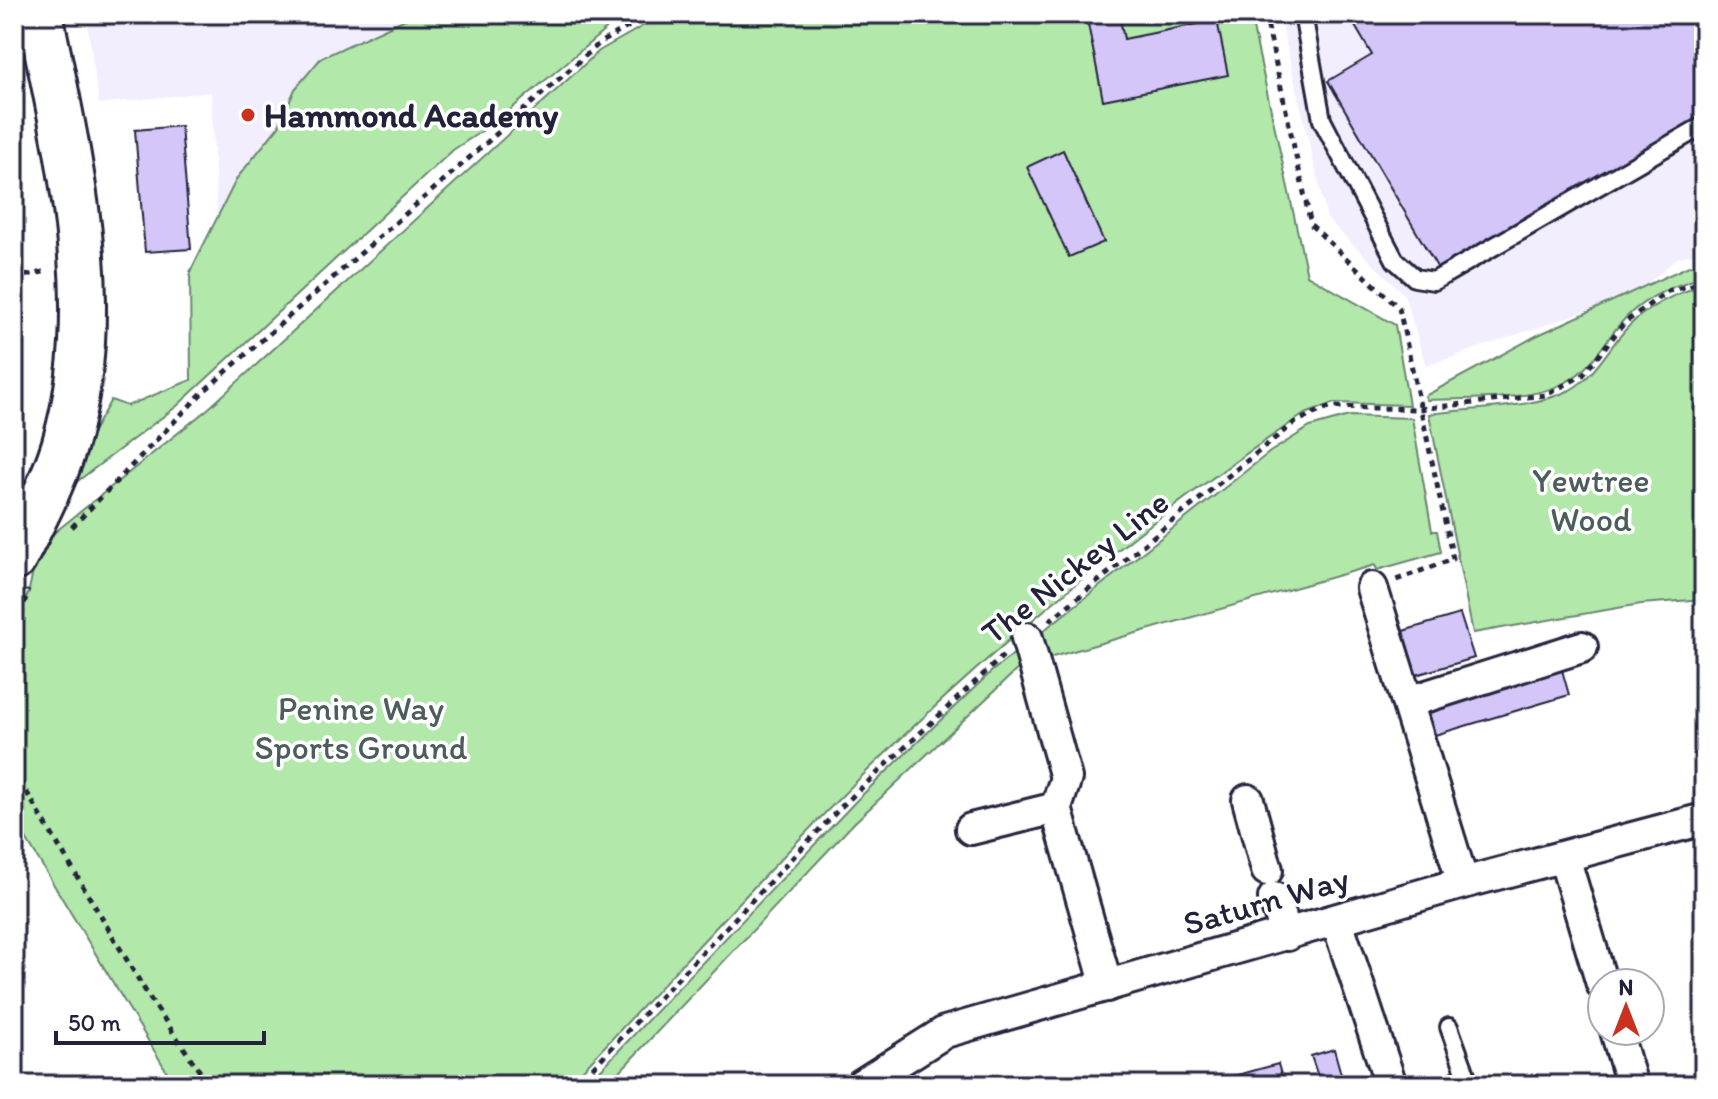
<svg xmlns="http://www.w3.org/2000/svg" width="1718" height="1099" font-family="Itim,sans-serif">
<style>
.built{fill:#f2eefd}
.green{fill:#b2e8aa;stroke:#6a8572;stroke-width:2}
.building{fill:#d4c6f8;stroke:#22223b;stroke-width:2}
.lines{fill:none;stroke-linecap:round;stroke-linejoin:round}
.lane-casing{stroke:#22223b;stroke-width:22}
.street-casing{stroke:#22223b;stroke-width:36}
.secondary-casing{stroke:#22223b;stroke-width:50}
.path{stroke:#22223b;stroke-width:5;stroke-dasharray:6 6;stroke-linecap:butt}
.lane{stroke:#fff;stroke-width:16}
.street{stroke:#fff;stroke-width:30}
.secondary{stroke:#fff;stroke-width:44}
.poi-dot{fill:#c8321e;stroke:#fff;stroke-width:3}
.labels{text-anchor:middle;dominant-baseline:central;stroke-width:7;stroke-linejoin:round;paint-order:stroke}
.poi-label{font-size:34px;font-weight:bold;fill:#22223b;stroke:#fff;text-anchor:start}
.park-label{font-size:34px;fill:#4d5d5c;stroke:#fff}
.street-label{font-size:34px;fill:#22223b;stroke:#fff}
</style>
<rect width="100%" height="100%" fill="#fff"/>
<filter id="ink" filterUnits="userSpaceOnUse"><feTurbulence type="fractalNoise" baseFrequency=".0125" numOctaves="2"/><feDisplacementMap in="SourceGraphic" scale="16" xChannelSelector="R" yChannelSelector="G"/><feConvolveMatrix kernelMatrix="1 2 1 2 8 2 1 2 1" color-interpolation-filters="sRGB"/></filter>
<g filter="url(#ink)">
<!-- built -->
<g class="built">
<polygon points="86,14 416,14 321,58 313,66 295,89 279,126 237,178 217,218 211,92 99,104"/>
<polygon points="1279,14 1704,14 1704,251 1677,258 1637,293 1426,366 1404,294 1327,219"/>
</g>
<!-- green -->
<g class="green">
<polygon points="416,14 624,14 497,121 453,150 177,406 54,499 111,400 127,406 191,380 190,272 237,178 279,126 295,89 321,58"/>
<path d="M664,14H1125L1126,20L1149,14H1250L1307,275L1395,325L1409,405L1334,403L1303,415C1147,519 998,643 864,774C762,874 667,982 568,1085H175L14,819V617L28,594L39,545L209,408L599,51Z"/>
<path d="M1704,259V277C1672,285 1641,299 1620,324C1602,345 1591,369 1566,382C1532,402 1466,398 1427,400L1425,396L1536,336Z"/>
<path d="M1704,285V599L1641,604L1473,633L1429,414C1471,408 1533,409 1570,390C1597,375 1608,347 1629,326C1649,305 1676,293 1704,285Z"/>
<polygon points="1349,416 1412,418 1432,531 1437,531 1441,552 1377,570 1375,565 1021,666 854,823 607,1085 586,1085 857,800 992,671 1270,452 1310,427"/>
</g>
<!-- building -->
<g class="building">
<polygon points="1086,14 1119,14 1124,39 1217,20 1228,75 1103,100"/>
<polygon points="1348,14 1704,14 1704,117 1440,272 1328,81 1372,55"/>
<polygon points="181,126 191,249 145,252 135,130"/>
<polygon points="1063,150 1104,242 1069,257 1027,167"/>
<polygon points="1460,614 1474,658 1406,678 1393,634"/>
<polygon points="1562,670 1569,695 1435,735 1428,708"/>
<polygon points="1334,1049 1344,1085 1321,1085 1311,1056"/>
<polygon points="1278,1064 1284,1085 1236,1085 1234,1076"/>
</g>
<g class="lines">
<!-- lane casing -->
<g class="lane-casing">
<g id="lane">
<polyline points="1303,14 1322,120 1395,260 1415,278 1434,281 1704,125"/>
<polyline points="1444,1085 1467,1077 1449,1027"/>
</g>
</g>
<!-- street casing -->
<g class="street-casing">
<g id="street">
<polyline points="1372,588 1463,883"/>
<polyline points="1027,638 1066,778 1056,808 1107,986"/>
<polyline points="1408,702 1582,647"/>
<polyline points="1248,800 1267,870"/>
<polyline points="971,829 1056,808"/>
<polyline points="1564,857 1602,984"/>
<polyline points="1274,898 1287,935"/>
<polyline points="1337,921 1391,1085"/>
<polyline points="1616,1031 1632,1085"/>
<polyline points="861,1085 945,1032 1463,883 1704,819"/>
</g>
</g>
<!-- secondary casing -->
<g class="secondary-casing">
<path id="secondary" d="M14,558C32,523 52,485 64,447C107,305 68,155 40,14"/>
</g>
<!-- path -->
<g class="path">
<polyline points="1265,14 1311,225 1399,308 1453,559 1396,580"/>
<polyline points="14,278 48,271"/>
<polyline points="72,527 203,392 601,42 651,14"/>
<polyline points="1049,621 1295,422 1330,407 1419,409 1546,395 1583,375 1624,323 1668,291 1704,282"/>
<polyline points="14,638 28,590"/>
<polyline points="14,771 149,997 209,1085"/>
<polyline points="576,1085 842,806 1003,656"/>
</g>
<!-- lane -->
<use href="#lane" class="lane"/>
<!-- street -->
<use href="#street" class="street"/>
<!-- secondary -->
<use href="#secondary" class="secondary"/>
</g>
</g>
<!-- markers -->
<circle class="poi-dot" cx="248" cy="115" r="8"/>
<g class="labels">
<!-- poi labels -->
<g class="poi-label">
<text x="264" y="115">Hammond Academy</text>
</g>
<!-- park labels -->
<g class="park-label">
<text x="1591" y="480">Yewtree<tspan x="1591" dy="39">Wood</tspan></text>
<text x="361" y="708">Penine Way<tspan x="361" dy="39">Sports Ground</tspan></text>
</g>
<!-- street labels -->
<g class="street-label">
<text transform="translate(1075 567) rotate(-38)">The Nickey Line</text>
<text transform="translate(1266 901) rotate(-16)">Saturn Way</text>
</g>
</g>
<!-- margin -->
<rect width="1718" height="1099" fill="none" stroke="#fff" stroke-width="48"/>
<rect x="24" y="24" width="1670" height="1051" fill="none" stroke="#22223b" stroke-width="3" filter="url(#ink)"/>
<!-- north arrow -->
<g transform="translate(1626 1007)"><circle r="38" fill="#ffffff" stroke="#a7a7b1" stroke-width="2"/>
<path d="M0-6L14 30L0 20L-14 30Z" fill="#c8321e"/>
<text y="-12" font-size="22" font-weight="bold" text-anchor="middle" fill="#22223b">N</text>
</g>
<!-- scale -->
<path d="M56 1031v12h208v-12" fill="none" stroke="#22223b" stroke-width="4"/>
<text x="68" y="1031" font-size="24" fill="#22223b" stroke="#ffffff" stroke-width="6" paint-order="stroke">50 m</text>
</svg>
